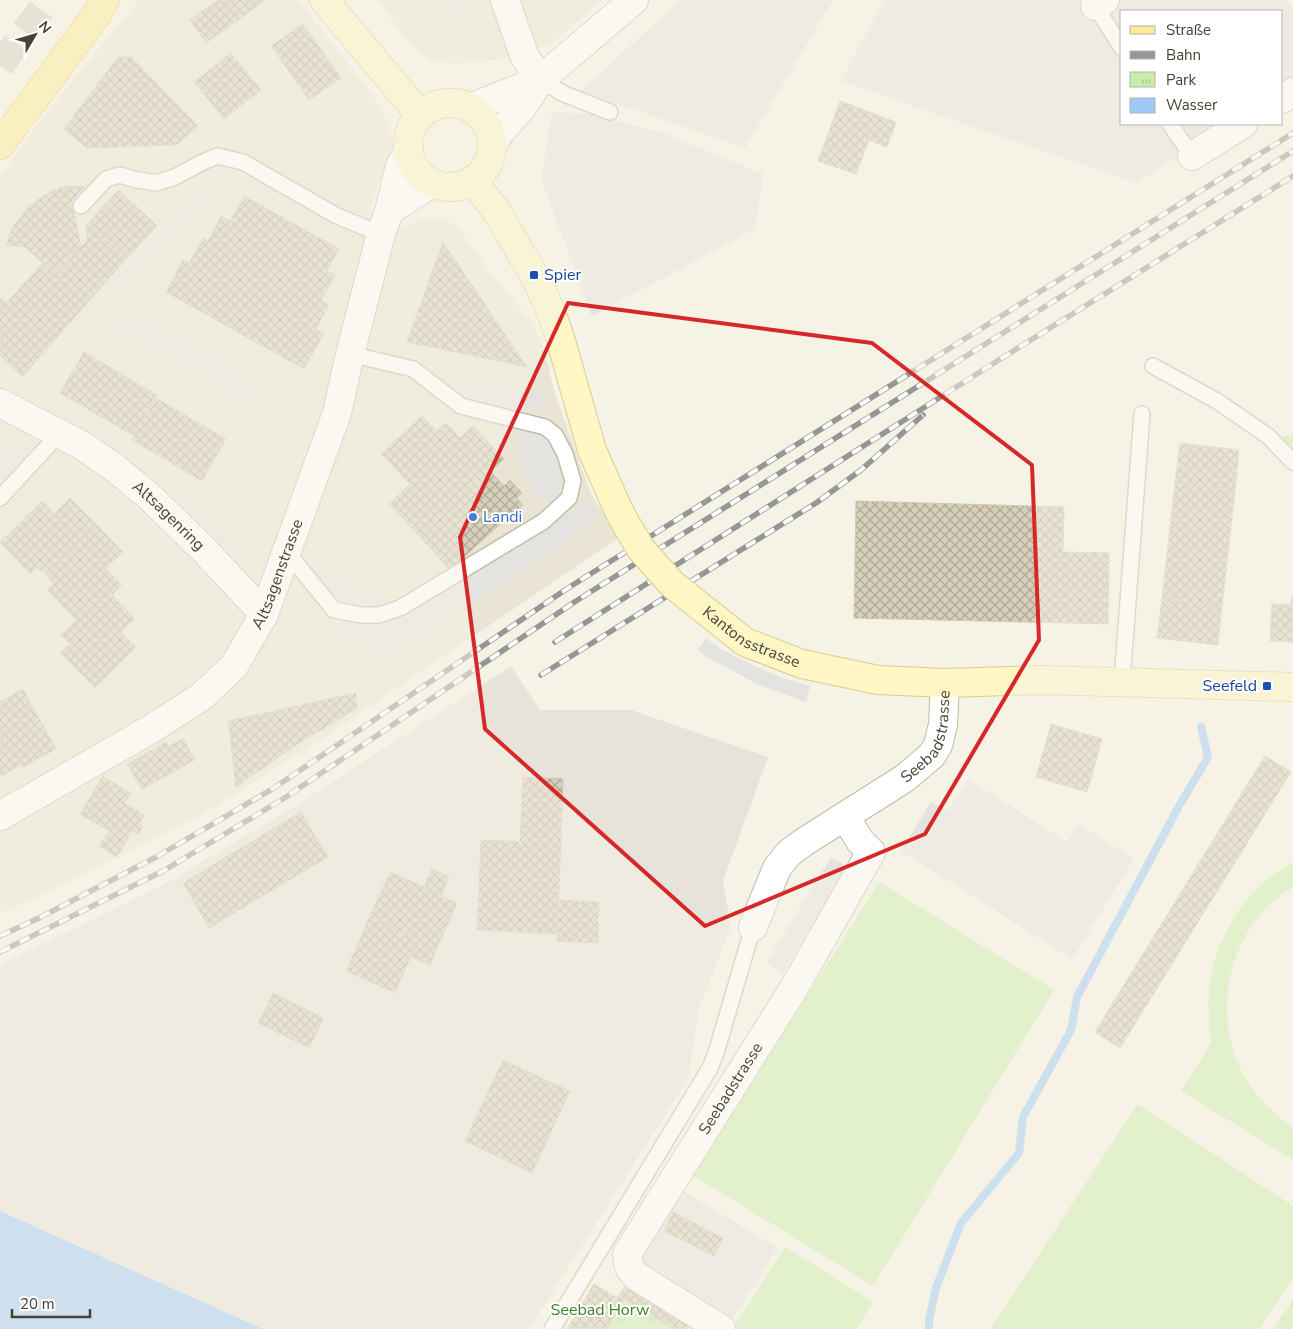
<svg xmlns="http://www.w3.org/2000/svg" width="1293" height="1329" font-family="'Nunito Sans',sans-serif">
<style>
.residential{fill:#e9e4d4}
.industrial{fill:#e7e3db}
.green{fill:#c9edab}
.park{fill:url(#park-tufts)}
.parking{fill:#e5e3df}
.water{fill:#9dcaf7}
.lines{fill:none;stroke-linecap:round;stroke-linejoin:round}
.stream{stroke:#9dcaf7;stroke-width:8}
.building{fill:url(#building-cross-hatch);stroke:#d3c8ad}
.motorway-tunnel{stroke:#d2cfc3;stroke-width:28;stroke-dasharray:28 14;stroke-linecap:butt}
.service-casing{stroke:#c1bba8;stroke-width:18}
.minor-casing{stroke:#c1bba8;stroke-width:30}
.tertiary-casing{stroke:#c1bba8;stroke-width:30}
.secondary-casing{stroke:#d8cd91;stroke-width:30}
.primary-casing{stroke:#efd05a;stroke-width:30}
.service{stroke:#fff;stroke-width:15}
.minor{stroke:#fff;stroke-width:28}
.tertiary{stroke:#fff;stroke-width:28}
.secondary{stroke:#fff6c6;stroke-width:28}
.primary{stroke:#ffeb95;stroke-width:28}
.rail-casing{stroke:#969696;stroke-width:5.5}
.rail{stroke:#fff;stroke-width:4;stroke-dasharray:11;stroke-linecap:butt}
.secondary-bridge-casing{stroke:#d8cd91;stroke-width:30;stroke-linecap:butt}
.secondary-bridge{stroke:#fff6c6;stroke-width:28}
.marked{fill:none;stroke:#d62828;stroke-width:4;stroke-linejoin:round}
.transit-dot{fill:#1a4fb4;stroke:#fff;stroke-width:2}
.shop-dot{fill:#3f7fe0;stroke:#fff;stroke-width:2}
.labels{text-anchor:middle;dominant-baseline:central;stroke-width:4;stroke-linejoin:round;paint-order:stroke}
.transit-label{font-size:16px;fill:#164399;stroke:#fff;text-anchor:start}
.street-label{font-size:16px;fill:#484235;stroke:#fff}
.shop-label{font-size:16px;fill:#366cbe;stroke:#fff;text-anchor:start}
.park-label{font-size:16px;fill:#3d8022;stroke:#fff}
</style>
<defs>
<pattern id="park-tufts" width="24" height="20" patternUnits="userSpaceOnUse" patternTransform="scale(1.25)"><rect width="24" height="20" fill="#c9edab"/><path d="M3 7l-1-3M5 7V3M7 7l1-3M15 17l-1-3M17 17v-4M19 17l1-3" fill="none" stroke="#aecc94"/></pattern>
<pattern id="building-cross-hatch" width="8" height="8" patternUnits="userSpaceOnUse" patternTransform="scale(1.25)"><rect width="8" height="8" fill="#d7cfba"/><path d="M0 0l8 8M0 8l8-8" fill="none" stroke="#b0aa98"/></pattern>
</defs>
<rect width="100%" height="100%" fill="#f5f2e6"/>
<!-- residential -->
<g class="residential">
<polygon points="139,0 298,0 302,4 375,99 390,126 394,152 379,183 371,208 405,229 413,222 426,219 439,219 450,222 460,230 492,275 529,319 543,346 555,394 591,494 618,538 319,741 199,817 32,900 0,913 0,177 39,122"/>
<polygon points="378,0 602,0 552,43 498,59 467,63 446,63 429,59 409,44"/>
</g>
<!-- industrial -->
<polygon class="industrial" points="511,666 540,710 631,710 768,757 723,881 731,927 699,1008 688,1079 529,1329 263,1329 0,1211 0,964 159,887 295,806"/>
<!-- green -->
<g class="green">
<polygon points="1293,436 1293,451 1276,437"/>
<path d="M1293,863V887C1232,922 1211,1006 1240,1068C1252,1093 1271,1112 1293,1128V1160L1181,1091C1186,1082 1209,1049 1211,1042C1211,1037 1210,1031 1209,1027C1209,1015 1208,1004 1209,992C1213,941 1245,886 1293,863Z"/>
<polygon points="879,882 1054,990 873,1286 694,1176"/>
<polygon points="1138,1104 1293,1206 1293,1277 1259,1329 990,1329"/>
<polygon points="785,1247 873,1302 856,1329 736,1329 734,1327"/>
</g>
<!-- park -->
<g class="park">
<polygon points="594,1284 618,1298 625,1286 689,1324 702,1329 567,1329"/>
<polygon points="1293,1300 1293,1329 1274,1329"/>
</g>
<!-- parking -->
<g class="parking">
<polygon points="426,0 465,0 460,13"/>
<polygon points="680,0 833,0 745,148 581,91"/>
<polygon points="884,0 1287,0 1293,9 1293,83 1282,90 1282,11 1122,11 1122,124 1229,124 1136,183 841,81"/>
<polygon points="552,112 591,114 663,133 763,174 755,229 592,316 541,179"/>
<polygon points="216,170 221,174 208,189 206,201 126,290 118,293 118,279"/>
<polygon points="125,312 266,387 257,405 115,330"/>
<polygon points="442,376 546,392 542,411 457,398 459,387 441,384"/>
<polygon points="52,407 111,443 146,472 141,478 48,414"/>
<polygon points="515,429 540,434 551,442 563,475 558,495 548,506 545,495 534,498 530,477 525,473"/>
<polygon points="10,443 26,458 0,483 0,452"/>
<polygon points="180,490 187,494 226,535 243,548 240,554 224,546 186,505 175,496"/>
<polygon points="590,501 598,516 560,546 408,645 382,653 331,636 340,618 386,630"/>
<polygon points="333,576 343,581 348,588 384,598 382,607 344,597 329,585"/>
<polygon points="706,638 721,649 757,667 783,678 810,686 806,702 759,685 712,660 697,650"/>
<polygon points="968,779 1067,842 1079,824 1134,859 1072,959 901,851 931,802 948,811"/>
<polygon points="831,857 847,867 783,973 766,963"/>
<polygon points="662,1178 778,1248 729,1324 614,1255"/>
</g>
<!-- water -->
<polygon class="water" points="0,1211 263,1329 0,1329"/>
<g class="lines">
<!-- stream -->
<polyline class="stream" points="929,1329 929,1320 936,1288 961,1223 1019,1153 1023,1117 1071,1030 1077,997 1178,808 1208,757 1201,727"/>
</g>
<!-- building -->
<g class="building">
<polygon points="217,0 266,0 206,43 190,20"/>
<polygon points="303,24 341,78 309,100 271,46"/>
<polygon points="231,53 261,90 224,119 194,82"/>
<polygon points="118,57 131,57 198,126 177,145 87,148 64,129"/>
<polygon points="840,101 896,122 887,147 869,140 856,174 818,161"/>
<polygon points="67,186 85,187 72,201 81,247 56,275 25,247 6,245 12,228 29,206 52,190"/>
<polygon points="119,190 157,226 128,257 89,222"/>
<polygon points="244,196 339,249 327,271 335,275 321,301 329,305 316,329 324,333 304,369 166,292 183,260 189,263 203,238 208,241 221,216 230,221"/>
<polygon points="89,222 128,257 51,344 6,304 42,263 56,275 87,240 86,225"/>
<polygon points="443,242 527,367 407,342"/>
<polygon points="0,298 51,344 23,377 0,356"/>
<polygon points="84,352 157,395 134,436 60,393"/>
<polygon points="156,398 226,439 202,481 132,440"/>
<polygon points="422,416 437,431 446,423 460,438 473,426 504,459 419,536 389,504 410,484 381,454"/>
<polygon points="1180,443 1239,450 1235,491 1175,483"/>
<polygon points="490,471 504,486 510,480 522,493 517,498 523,505 513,514 512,513 450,570 419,536"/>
<polygon points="1175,483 1235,491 1222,606 1162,599"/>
<polygon points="70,498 97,525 46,575 37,567 30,574 0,542 42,501 54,514"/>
<polygon points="856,501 1064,507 1063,552 1109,553 1108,624 854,618"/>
<polygon points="97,525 123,552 106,568 122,585 94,613 89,607 76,620 47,590 54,584 46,575"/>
<polygon points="112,595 135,619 121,632 136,647 95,688 60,653 70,644 61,635 89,607 94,613"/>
<polygon points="1292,596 1293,642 1270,641 1272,604 1291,605"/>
<polygon points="1162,599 1222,606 1218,645 1157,638"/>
<polygon points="23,689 56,749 23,767 21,765 0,777 0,702"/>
<polygon points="356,693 357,708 298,744 236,787 228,721"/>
<polygon points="1051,724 1102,739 1087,792 1036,777"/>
<polygon points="183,738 195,760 142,789 127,764 166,742 169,746"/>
<polygon points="1265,756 1291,772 1120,1048 1095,1032"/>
<polygon points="103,776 131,794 125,803 144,815 139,824 143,827 138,834 132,831 117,857 99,846 109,831 80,814"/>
<polygon points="523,777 563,779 561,843 520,841"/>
<polygon points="301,812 328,857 209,928 183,883"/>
<polygon points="481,840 561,843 557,934 477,930"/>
<polygon points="432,869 449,877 441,896 457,903 430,965 410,957 418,940 369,918 390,872 424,887"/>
<polygon points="558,900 599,902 598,943 557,941"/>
<polygon points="369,918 418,940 395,993 346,971"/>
<polygon points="273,993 324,1018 309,1048 258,1023"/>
<polygon points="503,1060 570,1091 532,1173 465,1141"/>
<polygon points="673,1212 723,1238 714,1256 664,1231"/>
<polygon points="594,1284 618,1298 625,1286 689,1324 686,1329 675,1329 624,1299 606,1329 567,1329"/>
</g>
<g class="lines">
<!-- motorway-tunnel -->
<polyline class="motorway-tunnel" points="0,66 48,0"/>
<!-- service casing -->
<g class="service-casing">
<g id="service">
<polyline points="1092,1 1122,48"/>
<polyline points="540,80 564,94 610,112"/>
<polyline points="1170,124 1192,156"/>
<polyline points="81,206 106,179 120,175 133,179 156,183 175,177 201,163 217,156 243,162 337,216 381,234"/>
<polyline points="1153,366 1217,401 1268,436 1293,462"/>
<polyline points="0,498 59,434"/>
<polyline points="287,552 334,610 362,615 379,615 400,608 544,521 569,498 573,481 565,454 555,435 545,427 461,406 413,369 350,354"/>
<polyline points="1122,681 1142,414"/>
<polyline points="552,1329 710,1068 716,1053 753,927"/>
</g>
</g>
<!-- minor casing -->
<g class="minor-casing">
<g id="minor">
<polyline points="505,0 524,55 540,80"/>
<polyline points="1095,6 1105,0"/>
<polyline points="1282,99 1293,92"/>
<polyline points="1192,156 1243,124"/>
<polyline points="389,211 432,183"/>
<path id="s1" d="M0,403L83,446L116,469L151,498L205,551L264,614"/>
<path id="s2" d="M0,816L151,729L201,697L234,666L264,614L337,413L350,354L381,234L389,211L400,166L409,150"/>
<path id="s3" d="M753,927L777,868L789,853L804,842L905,778L932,755L938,745L943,725L945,683"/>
<path id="s4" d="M721,1329L636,1276L629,1267L627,1254L794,988L871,852L860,841L845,816"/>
</g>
</g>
<!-- tertiary casing -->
<g class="tertiary-casing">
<g id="tertiary">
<polyline points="470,108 540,80"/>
<polyline points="492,142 523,106 540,80 634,0"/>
</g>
</g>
<!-- secondary casing -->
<g class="secondary-casing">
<g id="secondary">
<polyline points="324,0 420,115"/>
<circle cx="450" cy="145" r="42"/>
<polyline points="473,181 497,212 534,275 547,302 559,334 592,450"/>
<polyline points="802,664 878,680 945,683 1042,680 1293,687"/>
</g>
</g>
<!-- primary casing -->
<g class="primary-casing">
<polyline id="primary" points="0,145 98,13 105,0"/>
</g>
<!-- service -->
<use href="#service" class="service"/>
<!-- minor -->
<use href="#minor" class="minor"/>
<!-- tertiary -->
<use href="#tertiary" class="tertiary"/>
<!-- secondary -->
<use href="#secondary" class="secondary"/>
<!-- primary -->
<use href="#primary" class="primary"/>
<!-- rail casing -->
<g class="rail-casing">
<g id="rail">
<polyline points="555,642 991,365 1293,176"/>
<polyline points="541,675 816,503 861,470 923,415"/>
<polyline points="0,936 39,918 158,856 274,788 568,588 1293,133"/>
<polyline points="0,952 163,871 283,799 576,601 1293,151"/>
</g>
</g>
<!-- rail -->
<use href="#rail" class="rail"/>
<!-- secondary-bridge casing -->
<g class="secondary-bridge-casing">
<g id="secondary-bridge">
<path id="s5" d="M592,450L617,507L626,524L641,549L672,584L745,642L802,664"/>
</g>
</g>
<!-- secondary-bridge -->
<use href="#secondary-bridge" class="secondary-bridge"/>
</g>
<!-- marked area -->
<path d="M0 0H1293V1329H0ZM568,303L872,343L1032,465L1039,640L925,834L705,926L485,729L460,537Z" fill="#f5f2e6" fill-opacity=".55" fill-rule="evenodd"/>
<path class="marked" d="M568,303L872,343L1032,465L1039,640L925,834L705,926L485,729L460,537Z"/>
<!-- markers -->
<g class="transit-dot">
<rect x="529" y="270" width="10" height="10" rx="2.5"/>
<rect x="1262" y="681" width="10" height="10" rx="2.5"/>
</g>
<circle class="shop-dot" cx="473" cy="517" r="5"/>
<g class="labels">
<!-- transit labels -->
<g class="transit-label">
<text x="544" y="275">Spier</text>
<text x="1257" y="686" text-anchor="end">Seefeld</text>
</g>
<!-- street labels -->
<g class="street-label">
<text stroke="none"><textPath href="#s1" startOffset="204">Altsagenring</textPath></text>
<text stroke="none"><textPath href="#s2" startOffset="381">Altsagenstrasse</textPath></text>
<text stroke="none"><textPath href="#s5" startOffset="254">Kantonsstrasse</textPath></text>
<text stroke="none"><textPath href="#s3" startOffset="271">Seebadstrasse</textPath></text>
<text stroke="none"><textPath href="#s4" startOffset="320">Seebadstrasse</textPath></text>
</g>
<!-- shop labels -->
<g class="shop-label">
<text x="483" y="517">Landi</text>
</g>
<!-- park labels -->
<g class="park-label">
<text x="600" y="1310">Seebad Horw</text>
</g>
</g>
<!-- legend -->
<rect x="1120" y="10" width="162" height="115" fill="#ffffff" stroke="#b6b3ae"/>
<rect x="1130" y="26" width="25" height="8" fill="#ffeb95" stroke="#b6b3ae"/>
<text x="1166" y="35" font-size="15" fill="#484235">Straße</text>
<rect x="1130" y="51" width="25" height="8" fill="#969696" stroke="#b6b3ae"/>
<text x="1166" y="60" font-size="15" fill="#484235">Bahn</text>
<rect x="1130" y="72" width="25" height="15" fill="url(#park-tufts)" stroke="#b6b3ae"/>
<text x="1166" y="85" font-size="15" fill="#484235">Park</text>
<rect x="1130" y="98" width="25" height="15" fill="#9dcaf7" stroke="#b6b3ae"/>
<text x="1166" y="110" font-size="15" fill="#484235">Wasser</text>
<!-- north arrow -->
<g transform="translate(35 35) rotate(52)" stroke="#ffffff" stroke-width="4" paint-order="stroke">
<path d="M0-4L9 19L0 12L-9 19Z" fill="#484235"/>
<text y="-8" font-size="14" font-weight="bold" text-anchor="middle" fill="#484235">N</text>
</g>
<!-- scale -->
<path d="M12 1309v8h78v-8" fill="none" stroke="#484235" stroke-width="2.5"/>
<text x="20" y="1309" font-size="15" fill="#484235" stroke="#ffffff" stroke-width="4" paint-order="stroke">20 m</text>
</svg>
